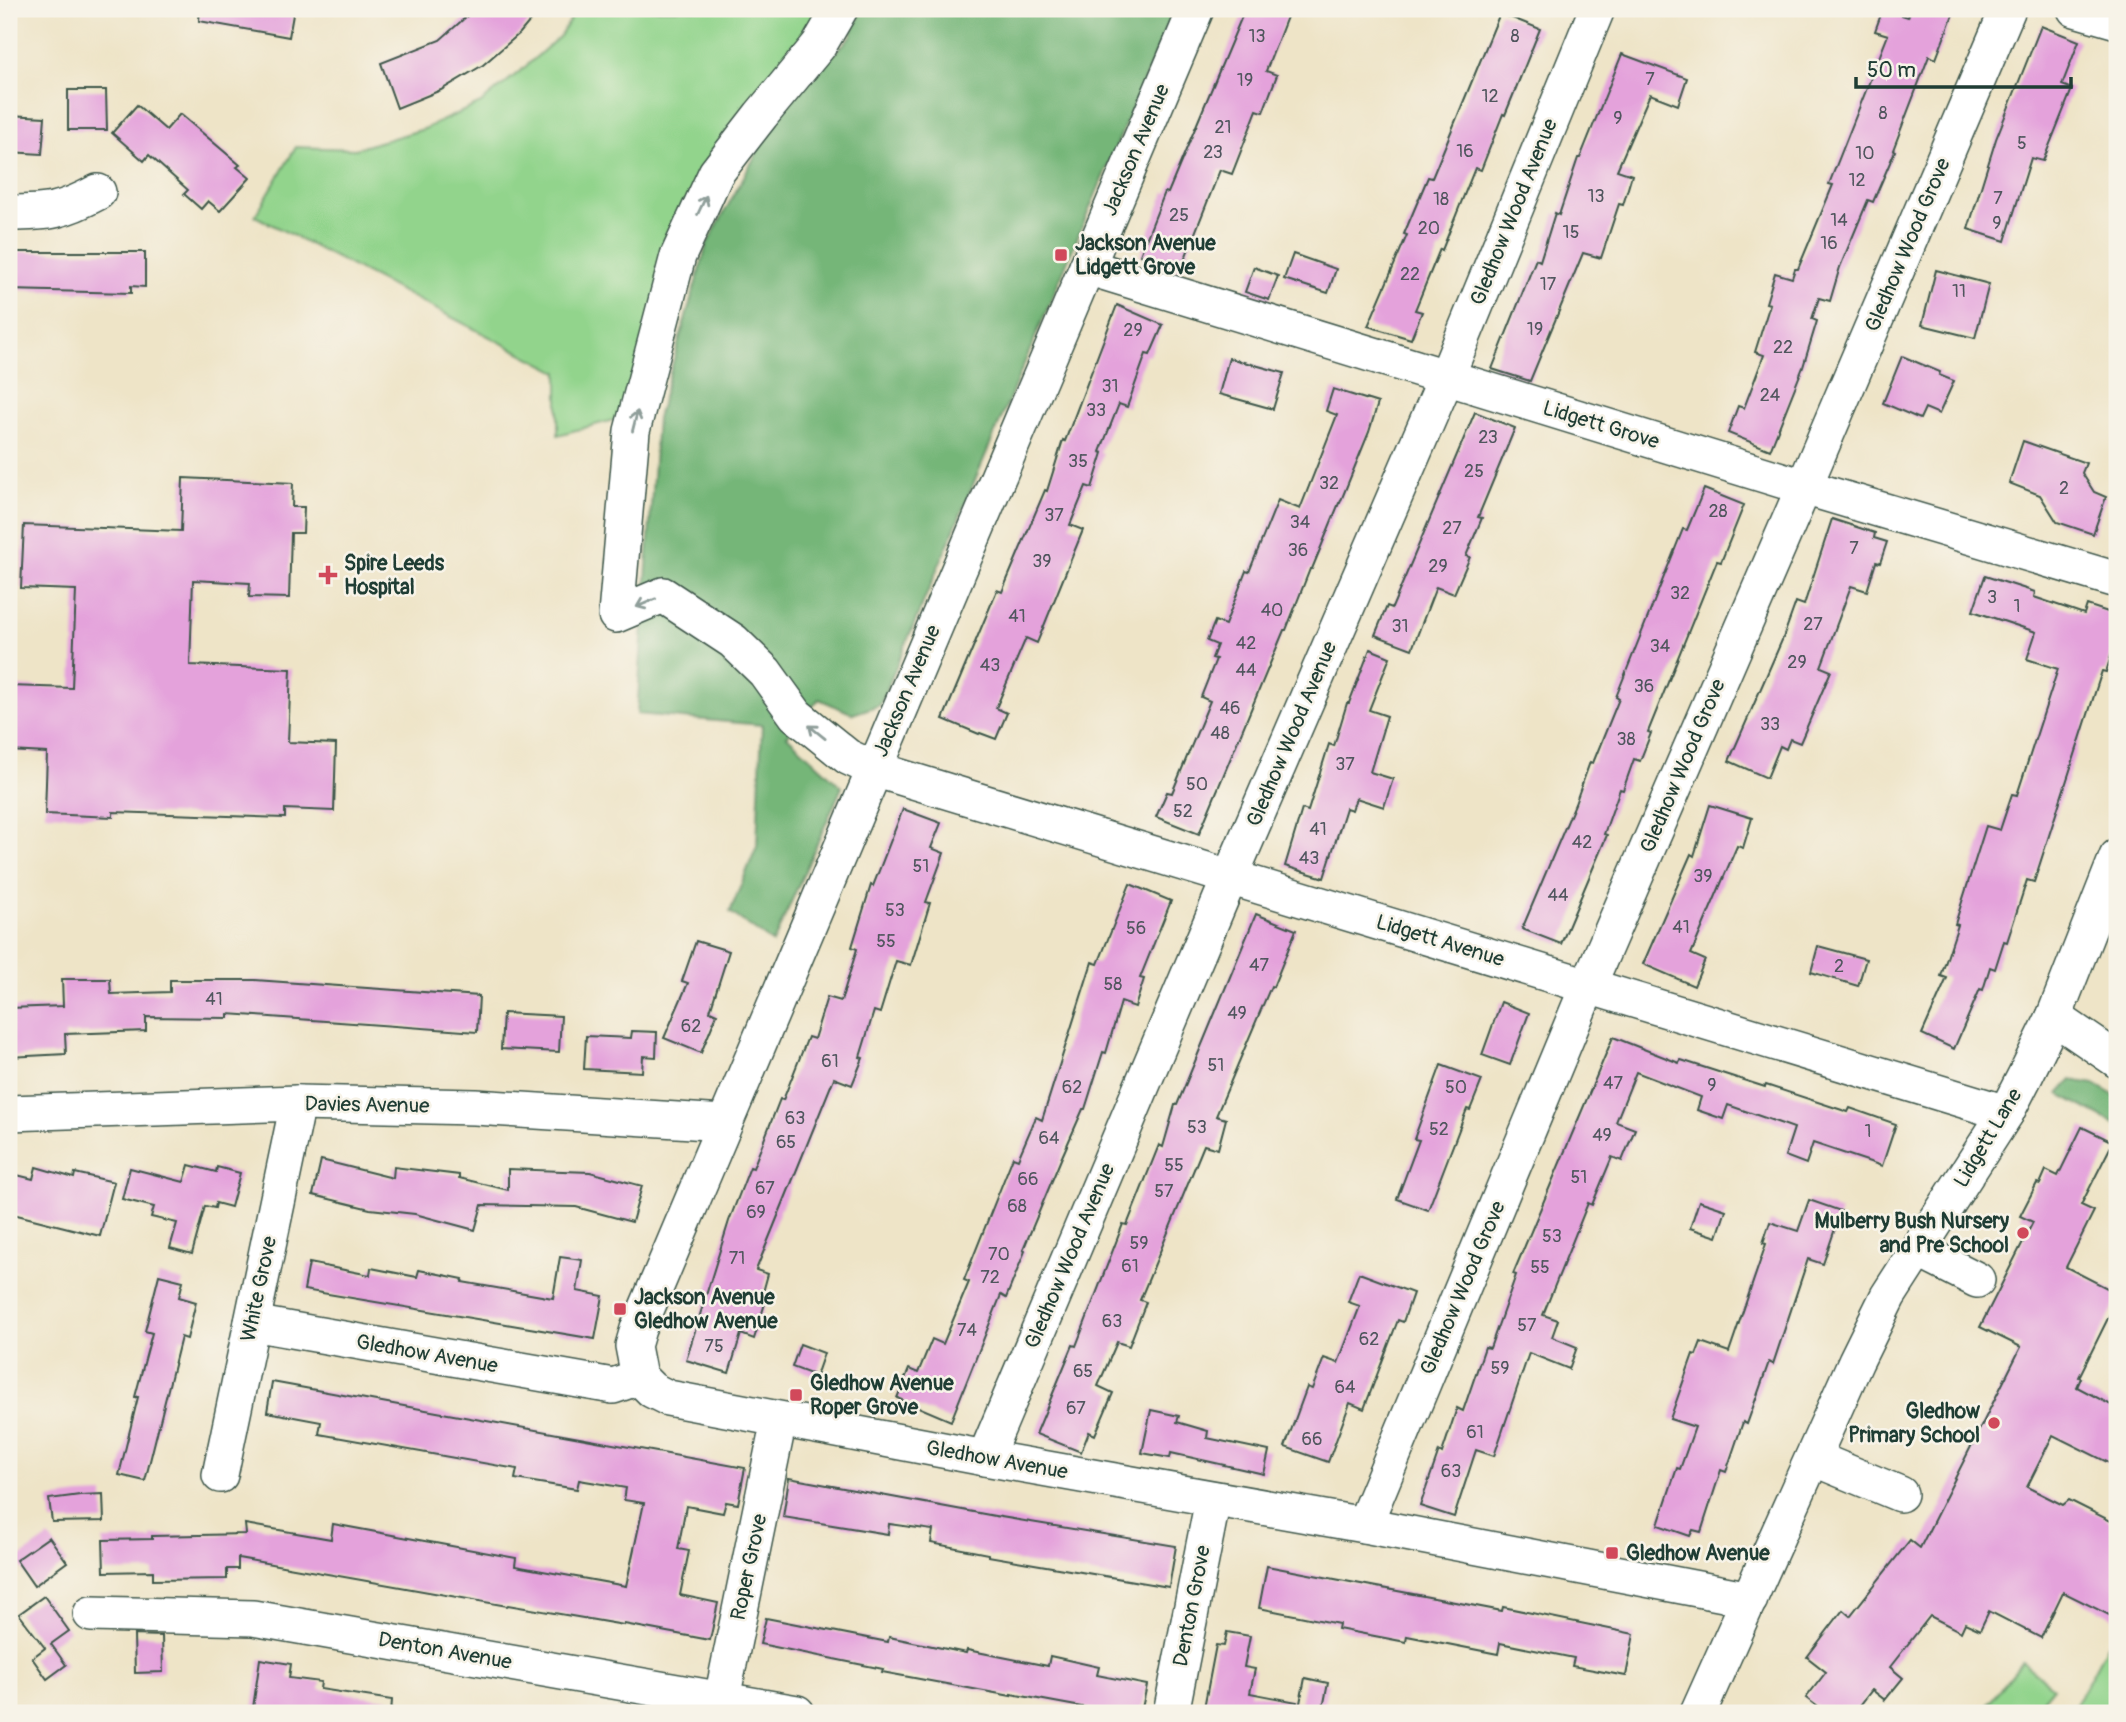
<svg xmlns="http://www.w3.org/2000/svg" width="2126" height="1722" font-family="Pangolin,sans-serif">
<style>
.green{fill:#92d48c;stroke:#588860;stroke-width:2}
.forest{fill:#75b678;stroke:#4a7a56;stroke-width:2}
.building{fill:#e4a2db}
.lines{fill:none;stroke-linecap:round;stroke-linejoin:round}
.minor-casing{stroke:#3e564a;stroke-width:38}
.minor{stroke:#fff;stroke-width:35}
.oneway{stroke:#8f9e9a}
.poi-dot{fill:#d1495b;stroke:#f7f3e8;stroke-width:2.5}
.labels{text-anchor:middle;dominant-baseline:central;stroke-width:5;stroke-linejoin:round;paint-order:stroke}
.number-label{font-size:18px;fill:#50565e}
.street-label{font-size:21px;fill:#1f3d34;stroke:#f7f3e8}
.poi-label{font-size:21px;font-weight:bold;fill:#1f3d34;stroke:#f7f3e8;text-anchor:start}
</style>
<rect width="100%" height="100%" fill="#f7f3e8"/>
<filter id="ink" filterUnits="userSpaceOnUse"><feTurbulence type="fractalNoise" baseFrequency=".0143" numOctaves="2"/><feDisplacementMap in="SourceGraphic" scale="14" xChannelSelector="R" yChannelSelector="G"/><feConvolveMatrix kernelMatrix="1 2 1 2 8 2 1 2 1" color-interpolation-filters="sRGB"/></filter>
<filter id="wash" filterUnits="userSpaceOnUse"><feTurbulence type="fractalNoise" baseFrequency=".00686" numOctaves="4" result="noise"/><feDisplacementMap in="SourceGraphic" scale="28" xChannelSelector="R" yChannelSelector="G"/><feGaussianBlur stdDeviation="1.57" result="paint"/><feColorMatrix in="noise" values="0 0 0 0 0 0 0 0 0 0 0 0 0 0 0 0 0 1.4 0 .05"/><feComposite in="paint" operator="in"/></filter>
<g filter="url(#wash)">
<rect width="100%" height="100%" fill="#eee4c7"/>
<!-- green -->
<g class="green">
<polygon points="577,9 828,9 807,45 735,120 704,165 621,418 558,435 558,372 255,216 296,147 355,149 424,129 481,103 525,67 560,36"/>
<polygon points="2117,1627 2117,1713 2071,1713"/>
<polygon points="2022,1662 2053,1687 2031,1713 1981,1713"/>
</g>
<!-- forest -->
<g class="forest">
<polygon points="862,9 1174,9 880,705 853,714 819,699 787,736 842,787 773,943 730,912 757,846 762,725 637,714 657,418 707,244 777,116 851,36"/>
<polygon points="2072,1080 2094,1084 2117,1097 2117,1125 2059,1094"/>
</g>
<g id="blocks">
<!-- building -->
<g class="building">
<polygon points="200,9 294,9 289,37 199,21"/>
<polygon points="475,9 540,9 520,33 483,65 441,90 397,108 381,63 440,40"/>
<polygon points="1245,9 1290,9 1266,71 1277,75 1263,112 1257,110 1232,174 1220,170 1180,271 1140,255 1165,192 1168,193"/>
<polygon points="1883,9 1908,17 1911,9 1955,9 1936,59 1929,56 1893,150 1895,151 1873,202 1868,200 1840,267 1830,301 1819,298 1812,319 1817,321 1803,367 1770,450 1728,433 1738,406 1744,408 1764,355 1755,352 1770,304 1766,303 1775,273 1792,278 1795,269 1798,269 1833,185 1829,184 1888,35 1875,31"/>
<polygon points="1500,13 1540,29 1505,115 1503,114 1481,170 1475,168 1442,250 1440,249 1415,310 1422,312 1411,339 1368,326 1407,235 1404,234 1428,177 1432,178"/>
<polygon points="2041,26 2079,41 2062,85 2072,89 2043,161 2031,158 2005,241 1968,229 1996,139"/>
<polygon points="1622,54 1687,78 1678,105 1650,94 1617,170 1632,175 1623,205 1619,204 1601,258 1583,253 1530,381 1492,369 1536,259 1540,261 1555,213 1559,215 1578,158 1580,158"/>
<polygon points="68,90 106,90 107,130 68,130"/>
<polygon points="137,105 166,130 180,114 240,165 237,167 250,178 220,211 208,201 201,209 184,194 188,190 149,155 144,161 112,133"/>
<polygon points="9,115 45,117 42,154 9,152"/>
<polygon points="9,252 145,252 145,287 131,286 131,293 9,290"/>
<polygon points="1293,254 1336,269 1328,293 1284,279"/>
<polygon points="1254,267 1278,276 1269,300 1245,292"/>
<polygon points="1936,270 1989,284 1975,338 1922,325"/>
<polygon points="1117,305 1163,325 1150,355 1146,354 1127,407 1119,404 1100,452 1103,453 1092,488 1086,486 1070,525 1083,530 1037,643 1026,638 996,708 1007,713 996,739 980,733 979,734 943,719 997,590 1002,592 1045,490 1047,491 1063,440 1065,441"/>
<polygon points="1902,356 1940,372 1939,375 1954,381 1939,414 1925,408 1920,419 1883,403"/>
<polygon points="1229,358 1284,373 1273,409 1219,394"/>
<polygon points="1333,389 1378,403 1369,432 1340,503 1339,503 1312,569 1310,569 1286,630 1284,630 1199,834 1156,817 1167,792 1172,793 1210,701 1201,697 1216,659 1212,658 1217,645 1207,641 1215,621 1225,625 1246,571 1249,572 1278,500 1300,509 1337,415 1326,411"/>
<polygon points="1475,412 1515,428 1478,517 1482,518 1466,556 1470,557 1454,594 1436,587 1412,649 1375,635 1387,606 1392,608"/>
<polygon points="2023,441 2086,463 2082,473 2094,492 2106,497 2093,534 2057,522 2040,495 2009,483"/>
<polygon points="183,478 293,483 292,507 304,507 303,533 291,533 289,598 249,597 250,583 193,580 190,665 291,669 288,742 336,744 334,811 285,809 285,818 113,812 113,817 45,814 47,753 9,751 9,686 72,688 76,590 21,588 24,525 181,531"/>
<polygon points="1704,489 1744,505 1721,562 1717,561 1648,732 1651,733 1640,761 1634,759 1623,790 1620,789 1604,834 1607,835 1561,944 1522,929 1575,804 1590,762 1593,763 1619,699 1616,697 1683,529 1687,530"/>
<polygon points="1832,519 1875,533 1874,538 1887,542 1880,563 1876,562 1867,591 1851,586 1821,667 1831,671 1800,743 1790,739 1786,749 1780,746 1767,778 1729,761 1783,638 1796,602 1804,605"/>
<polygon points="1985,576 2035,592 2034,597 2084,614 2087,605 2117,615 2117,637 2106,672 2102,671 2034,882 2027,880 2007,942 2004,941 1995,969 1990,967 1983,990 1980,989 1954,1049 1922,1034 1947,978 1941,976 1958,925 1955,924 1986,826 2000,830 2012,794 2017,795 2058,669 2027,659 2036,632 1973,611"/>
<polygon points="1370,649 1390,657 1369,710 1387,716 1370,772 1393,779 1384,807 1356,798 1352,810 1346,808 1324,878 1285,866 1302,809 1308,811 1329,744 1334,746 1347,703 1349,703"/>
<polygon points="1710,805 1752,818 1743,848 1737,846 1691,954 1705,960 1694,986 1643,964 1691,854 1694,856"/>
<polygon points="903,809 941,823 931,848 944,853 926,902 930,903 911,965 896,961 880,1013 874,1011 860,1057 863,1058 852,1085 834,1078 756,1270 768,1274 762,1296 767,1297 754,1339 741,1334 729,1373 686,1360 729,1221 750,1167 753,1168 780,1099 783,1100 808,1037 814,1039 827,997 841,1001 857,949 852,947 871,885 873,886"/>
<polygon points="1130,884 1171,901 1140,978 1144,979 1135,1007 1121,1002 1106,1053 1103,1052 1085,1109 1083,1109 1061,1159 1023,1250 1025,1251 1006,1298 1001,1295 951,1421 897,1398 909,1369 918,1373 932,1339 943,1344 969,1282 964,1280 1013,1157 1018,1159 1036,1117 1042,1120 1092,962 1098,964"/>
<polygon points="1256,914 1296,930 1273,987 1271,986 1216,1116 1226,1119 1218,1149 1204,1145 1140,1300 1146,1302 1129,1346 1117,1342 1098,1386 1113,1393 1095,1435 1089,1432 1081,1452 1036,1434 1073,1345 1076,1346 1123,1224 1127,1225 1159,1145 1163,1147 1175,1105 1177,1105"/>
<polygon points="696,941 729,951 710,1011 717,1014 701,1053 664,1038 688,983 682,981"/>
<polygon points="1818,946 1866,959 1858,986 1811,972"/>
<polygon points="62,979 110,979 111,994 170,992 170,980 255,980 479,996 477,1032 228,1014 228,1018 146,1017 146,1031 65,1034 66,1054 9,1057 9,1008 63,1006"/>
<polygon points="1501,1002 1529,1013 1510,1065 1482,1055"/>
<polygon points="503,1013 561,1016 559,1052 501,1049"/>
<polygon points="632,1031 657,1032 656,1057 643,1056 642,1072 584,1069 586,1036 631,1038"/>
<polygon points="1613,1037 1679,1063 1681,1060 1765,1087 1766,1085 1848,1112 1850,1108 1896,1124 1882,1166 1813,1143 1806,1164 1785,1156 1794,1128 1728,1105 1723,1119 1697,1110 1701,1097 1636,1072 1616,1122 1635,1129 1622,1161 1612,1157 1592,1205 1588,1203 1543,1315 1558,1320 1552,1337 1577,1347 1569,1369 1529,1353 1494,1456 1476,1450 1454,1517 1420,1506 1439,1451 1442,1453 1457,1408 1463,1411 1485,1347 1490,1348 1516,1275 1513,1274"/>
<polygon points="1441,1065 1482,1080 1470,1110 1467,1109 1428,1210 1397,1199 1419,1140 1414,1139"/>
<polygon points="2082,1127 2113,1142 2081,1205 2094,1211 2066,1267 2117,1293 2117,1300 2079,1377 2081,1378 2077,1387 2117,1408 2117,1467 2053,1435 2027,1487 2063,1505 2069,1500 2117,1524 2117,1619 2063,1592 2041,1638 1989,1611 1980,1630 1965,1623 1961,1632 1930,1616 1890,1667 1903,1678 1885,1700 1872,1690 1854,1713 1826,1713 1806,1698 1826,1672 1807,1657 1843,1610 1850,1616 1910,1540 1920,1548 2021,1347 1980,1327 2033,1222 2020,1216 2037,1183 2040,1184 2046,1170 2058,1176"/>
<polygon points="321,1160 393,1178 394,1167 459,1175 459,1178 508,1190 508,1169 590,1172 642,1186 632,1222 576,1207 482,1205 475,1230 415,1214 370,1209 313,1195"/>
<polygon points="189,1165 216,1172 217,1167 240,1173 231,1207 216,1203 215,1208 205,1206 192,1254 170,1248 177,1223 151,1217 154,1207 122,1199 130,1168 184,1182"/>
<polygon points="36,1167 74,1178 75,1173 114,1182 100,1236 9,1213 9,1173 33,1179"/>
<polygon points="1809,1200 1841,1211 1823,1264 1808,1259 1773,1364 1769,1362 1747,1424 1743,1422 1726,1472 1721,1470 1701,1532 1693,1530 1690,1536 1658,1525 1677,1468 1680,1469 1695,1427 1670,1419 1693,1354 1696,1355 1701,1342 1729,1352 1766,1244 1763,1243 1770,1222 1798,1231"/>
<polygon points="1699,1201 1726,1210 1717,1237 1690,1228"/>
<polygon points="560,1257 582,1260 577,1291 603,1296 595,1339 304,1290 309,1263 370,1275 371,1268 417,1277 419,1270 463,1279 462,1282 553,1298"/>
<polygon points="1359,1273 1413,1293 1403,1322 1398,1320 1364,1409 1350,1403 1328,1462 1285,1447 1307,1387 1312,1389 1324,1358 1338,1363 1360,1306 1348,1302"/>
<polygon points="159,1275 183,1281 179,1297 196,1302 187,1339 181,1337 145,1481 119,1475 138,1397 135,1397 152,1333 145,1331"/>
<polygon points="800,1344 824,1353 816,1376 792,1367"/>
<polygon points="272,1382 745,1468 738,1504 726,1502 723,1513 686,1506 678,1549 689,1551 680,1595 718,1603 710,1640 624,1624 624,1625 508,1605 507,1606 238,1558 238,1569 227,1569 227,1579 153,1580 153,1571 104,1572 103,1540 152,1539 152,1536 246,1534 245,1524 331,1539 333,1524 516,1558 515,1566 626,1586 644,1503 624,1500 626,1488 579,1480 577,1489 515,1479 517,1469 319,1434 321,1422 267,1412"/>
<polygon points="1151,1410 1179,1416 1177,1422 1208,1431 1207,1438 1269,1451 1264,1474 1171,1453 1170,1458 1142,1453"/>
<polygon points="789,1478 995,1516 1176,1546 1169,1587 988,1556 988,1554 931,1543 933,1530 889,1524 888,1534 783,1517"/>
<polygon points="103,1494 104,1521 52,1522 49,1499 80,1495"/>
<polygon points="49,1537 67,1562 34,1586 16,1560"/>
<polygon points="1267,1566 1502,1611 1503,1607 1634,1634 1626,1676 1572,1666 1574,1658 1500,1643 1498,1654 1407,1636 1406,1642 1338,1629 1339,1624 1259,1608"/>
<polygon points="44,1596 69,1631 51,1644 66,1665 47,1679 32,1658 45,1648 19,1614"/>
<polygon points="766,1618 888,1642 889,1637 966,1653 967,1650 1048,1666 1050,1656 1099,1667 1097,1675 1147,1685 1141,1713 1114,1713 1011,1694 1011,1696 882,1672 883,1669 760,1644"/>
<polygon points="1227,1632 1250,1636 1244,1667 1255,1669 1250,1693 1297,1702 1295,1713 1203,1713 1216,1645 1224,1646"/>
<polygon points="134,1635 162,1636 163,1672 135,1673"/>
<polygon points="260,1659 291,1664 289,1678 321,1682 320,1689 392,1700 391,1713 290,1713 253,1708"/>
<polygon points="1305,1678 1328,1683 1322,1713 1298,1713"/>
</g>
</g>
</g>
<g filter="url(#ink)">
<use href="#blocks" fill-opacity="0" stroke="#3e564a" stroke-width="2"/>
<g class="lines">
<!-- minor casing -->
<g class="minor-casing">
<g id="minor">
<polyline points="840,9 819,45 761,115 716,173 678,256 632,431 616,615 663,595 733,641 765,672 796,715 848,757 874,769 2006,1113"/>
<polyline points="2075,9 2117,21"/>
<path d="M9,213C49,213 63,211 98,192"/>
<polyline points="1087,267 1804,487 2117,580"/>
<polyline points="2054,1017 2117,1060"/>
<polyline points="9,1113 298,1103 475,1107 724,1123"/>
<polyline points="1918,1250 1977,1280"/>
<polyline points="252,1323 613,1386 639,1377"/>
<polyline points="639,1377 633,1346 638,1329 1196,9"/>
<polyline points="639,1377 652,1390 668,1398 985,1458 1364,1525 1750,1599"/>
<polyline points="985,1458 1230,877 1446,378 1597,9"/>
<polyline points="1813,1458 1900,1494"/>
<polyline points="220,1475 298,1103"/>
<polyline points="1364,1525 1588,986 1804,487 2008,9"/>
<polyline points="91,1614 253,1618 797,1713"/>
<polyline points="719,1713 779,1420"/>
<polyline points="1171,1713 1213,1499"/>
<polyline points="1698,1713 1856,1361 1888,1296 2006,1113 2025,1076 2054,1017 2117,857"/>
</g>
</g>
<!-- minor -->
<use href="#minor" class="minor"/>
</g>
<!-- one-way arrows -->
<defs><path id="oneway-shaft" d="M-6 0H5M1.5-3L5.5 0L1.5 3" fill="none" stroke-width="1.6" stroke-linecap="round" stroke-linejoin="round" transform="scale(1.75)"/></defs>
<g class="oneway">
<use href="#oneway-shaft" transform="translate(702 205) rotate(-65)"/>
<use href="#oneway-shaft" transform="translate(635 421) rotate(-76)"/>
<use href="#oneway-shaft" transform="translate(646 603) rotate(157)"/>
<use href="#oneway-shaft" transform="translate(817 732) rotate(-141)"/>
</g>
</g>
<!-- markers -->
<g class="poi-dot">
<rect x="1054" y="248" width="14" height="14" rx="3.5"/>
<path d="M324.5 564.5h7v7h7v7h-7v7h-7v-7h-7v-7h7z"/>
<circle cx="2023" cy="1233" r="7"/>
<rect x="613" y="1302" width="14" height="14" rx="3.5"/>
<rect x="789" y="1388" width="14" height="14" rx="3.5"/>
<circle cx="1994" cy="1423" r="7"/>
<rect x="1605" y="1546" width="14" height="14" rx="3.5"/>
</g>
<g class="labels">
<!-- number labels -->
<g class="number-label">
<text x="1257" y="36">13</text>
<text x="1515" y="36">8</text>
<text x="1650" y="79">7</text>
<text x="1245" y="80">19</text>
<text x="1490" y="96">12</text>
<text x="1883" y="113">8</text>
<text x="1618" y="118">9</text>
<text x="1223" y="127">21</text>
<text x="2022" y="143">5</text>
<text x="1465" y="151">16</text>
<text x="1213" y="152">23</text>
<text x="1865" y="153">10</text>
<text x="1857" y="180">12</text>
<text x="1596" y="196">13</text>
<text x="1998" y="198">7</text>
<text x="1441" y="199">18</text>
<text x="1179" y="215">25</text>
<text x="1839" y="220">14</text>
<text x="1997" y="223">9</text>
<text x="1429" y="228">20</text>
<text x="1571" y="232">15</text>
<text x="1829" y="243">16</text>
<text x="1410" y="274">22</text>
<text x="1548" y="284">17</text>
<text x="1959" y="291">11</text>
<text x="1535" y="329">19</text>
<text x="1133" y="330">29</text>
<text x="1783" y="347">22</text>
<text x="1110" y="386">31</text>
<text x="1770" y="395">24</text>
<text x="1096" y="410">33</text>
<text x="1488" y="437">23</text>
<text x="1078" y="461">35</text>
<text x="1474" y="471">25</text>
<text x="1329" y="483">32</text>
<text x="2064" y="488">2</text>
<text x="1718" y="511">28</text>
<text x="1054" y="515">37</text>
<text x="1300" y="522">34</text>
<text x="1452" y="528">27</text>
<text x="1854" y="548">7</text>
<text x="1298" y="550">36</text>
<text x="1042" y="561">39</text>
<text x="1438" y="566">29</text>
<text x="1680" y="593">32</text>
<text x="1992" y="597">3</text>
<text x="2017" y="606">1</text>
<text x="1272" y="610">40</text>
<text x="1017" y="616">41</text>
<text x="1813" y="624">27</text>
<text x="1400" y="626">31</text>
<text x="1246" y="643">42</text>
<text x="1660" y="646">34</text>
<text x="1797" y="662">29</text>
<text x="990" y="665">43</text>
<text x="1246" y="670">44</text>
<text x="1644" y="686">36</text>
<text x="1230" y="708">46</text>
<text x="1770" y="724">33</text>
<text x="1220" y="733">48</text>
<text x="1626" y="739">38</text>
<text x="1345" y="764">37</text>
<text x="1197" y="784">50</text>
<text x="1183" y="811">52</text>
<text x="1318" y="829">41</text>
<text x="1582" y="842">42</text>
<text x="1309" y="858">43</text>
<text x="921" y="866">51</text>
<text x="1703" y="876">39</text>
<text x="1558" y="895">44</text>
<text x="895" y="910">53</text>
<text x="1681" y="927">41</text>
<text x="1136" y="928">56</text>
<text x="886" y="941">55</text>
<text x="1259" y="965">47</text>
<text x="1839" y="966">2</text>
<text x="1113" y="984">58</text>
<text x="214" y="999">41</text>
<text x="1237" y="1013">49</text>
<text x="691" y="1026">62</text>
<text x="830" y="1061">61</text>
<text x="1216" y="1065">51</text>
<text x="1613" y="1083">47</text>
<text x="1712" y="1085">9</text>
<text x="1072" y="1087">62</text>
<text x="1456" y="1087">50</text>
<text x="795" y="1118">63</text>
<text x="1197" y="1127">53</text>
<text x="1439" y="1129">52</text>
<text x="1868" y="1131">1</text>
<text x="1602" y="1135">49</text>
<text x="1049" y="1138">64</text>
<text x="786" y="1142">65</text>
<text x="1174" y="1165">55</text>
<text x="1579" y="1177">51</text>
<text x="1028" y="1179">66</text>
<text x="765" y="1188">67</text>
<text x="1164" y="1191">57</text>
<text x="1017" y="1206">68</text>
<text x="756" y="1212">69</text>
<text x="1552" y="1236">53</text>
<text x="1139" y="1243">59</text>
<text x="999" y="1254">70</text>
<text x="737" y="1258">71</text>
<text x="1130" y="1266">61</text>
<text x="1540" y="1267">55</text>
<text x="990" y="1277">72</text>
<text x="1112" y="1321">63</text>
<text x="1527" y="1325">57</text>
<text x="967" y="1330">74</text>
<text x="1369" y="1339">62</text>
<text x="714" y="1346">75</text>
<text x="1500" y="1368">59</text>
<text x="1083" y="1371">65</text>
<text x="1345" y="1387">64</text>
<text x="1076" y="1408">67</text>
<text x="1475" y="1432">61</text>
<text x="1312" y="1439">66</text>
<text x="1451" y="1471">63</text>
</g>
<!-- street labels -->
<g class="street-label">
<text transform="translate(1136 150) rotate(-67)">Jackson Avenue</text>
<text transform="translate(1514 212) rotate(-68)">Gledhow Wood Avenue</text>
<text transform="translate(1908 245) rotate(-67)">Gledhow Wood Grove</text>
<text transform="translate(1601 425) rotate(17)">Lidgett Grove</text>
<text transform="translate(907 691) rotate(-67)">Jackson Avenue</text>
<text transform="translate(1292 734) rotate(-67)">Gledhow Wood Avenue</text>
<text transform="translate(1683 766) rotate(-67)">Gledhow Wood Grove</text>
<text transform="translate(1440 941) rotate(17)">Lidgett Avenue</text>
<text transform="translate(367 1105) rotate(1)">Davies Avenue</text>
<text transform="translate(1988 1138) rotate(-59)">Lidgett Lane</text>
<text transform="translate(1070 1256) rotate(-67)">Gledhow Wood Avenue</text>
<text transform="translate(1463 1288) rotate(-67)">Gledhow Wood Grove</text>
<text transform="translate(259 1289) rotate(-78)">White Grove</text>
<text transform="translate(427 1354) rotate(10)">Gledhow Avenue</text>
<text transform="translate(997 1460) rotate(10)">Gledhow Avenue</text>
<text transform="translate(749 1567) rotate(-78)">Roper Grove</text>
<text transform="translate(1192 1606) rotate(-79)">Denton Grove</text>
<text transform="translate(445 1651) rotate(10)">Denton Avenue</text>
</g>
<!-- poi labels -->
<g class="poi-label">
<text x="1075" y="243">Jackson Avenue<tspan x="1075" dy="24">Lidgett Grove</tspan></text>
<text x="344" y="563">Spire Leeds<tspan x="344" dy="24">Hospital</tspan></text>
<text x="2009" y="1221" text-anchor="end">Mulberry Bush Nursery<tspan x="2009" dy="24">and Pre School</tspan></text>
<text x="634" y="1297">Jackson Avenue<tspan x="634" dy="24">Gledhow Avenue</tspan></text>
<text x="810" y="1383">Gledhow Avenue<tspan x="810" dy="24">Roper Grove</tspan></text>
<text x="1980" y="1411" text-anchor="end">Gledhow<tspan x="1980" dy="24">Primary School</tspan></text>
<text x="1626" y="1553">Gledhow Avenue</text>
</g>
</g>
<!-- margin -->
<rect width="2126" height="1722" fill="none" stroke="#f7f3e8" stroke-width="35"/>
<!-- scale -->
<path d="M1856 77v10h215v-10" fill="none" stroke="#1f3d34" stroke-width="3.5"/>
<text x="1867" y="77" font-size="21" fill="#1f3d34" stroke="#f7f3e8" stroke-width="5" paint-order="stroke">50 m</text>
</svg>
